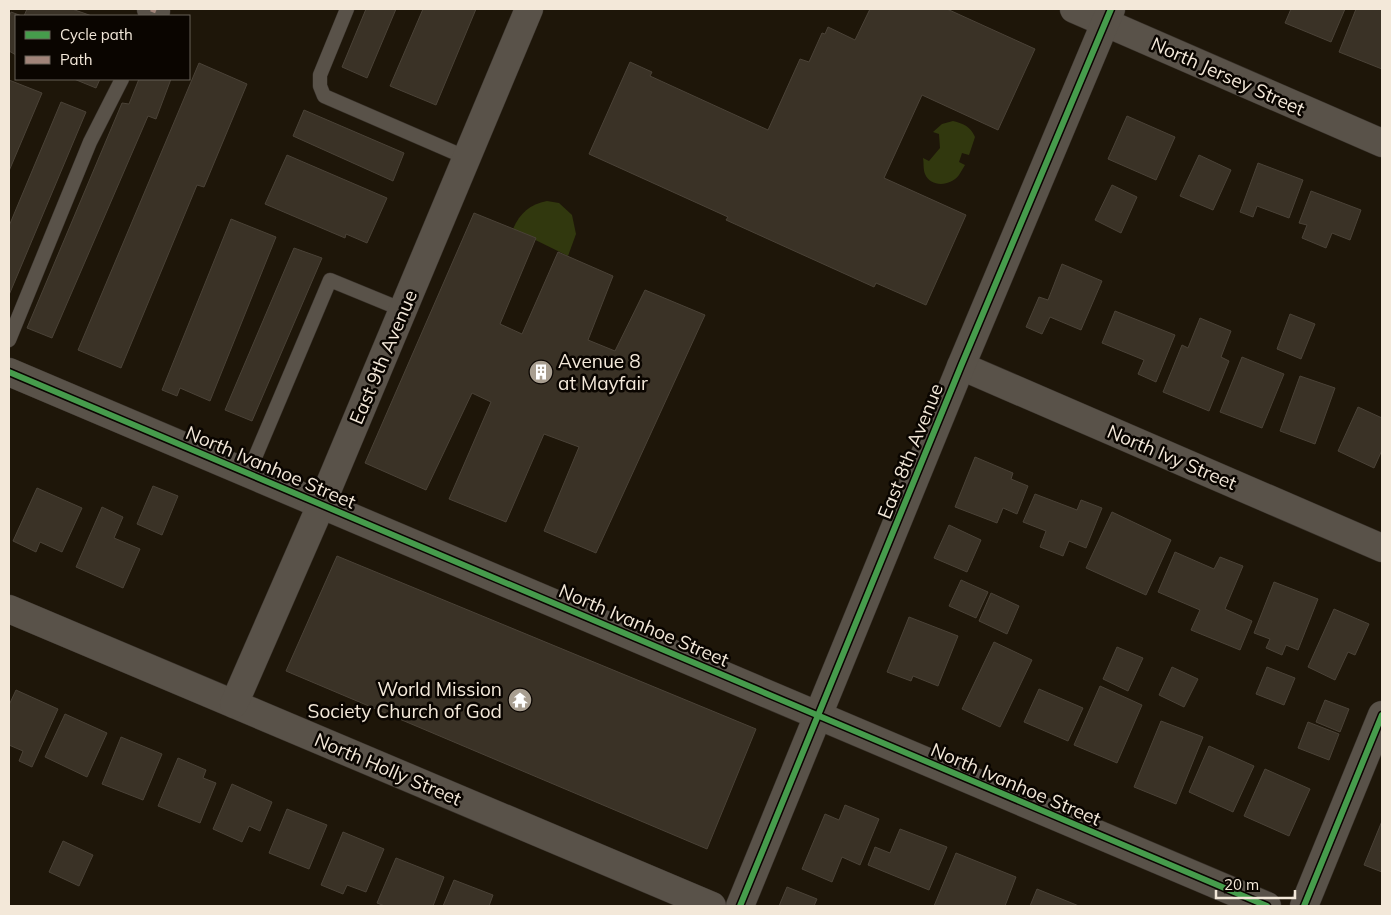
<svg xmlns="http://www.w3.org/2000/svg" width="1391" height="915" font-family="Mulish,sans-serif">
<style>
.green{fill:#31380e}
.building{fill:#3a3226;stroke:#4a4237}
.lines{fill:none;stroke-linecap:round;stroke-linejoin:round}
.service-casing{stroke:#373029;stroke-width:15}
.minor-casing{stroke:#373029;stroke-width:29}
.tertiary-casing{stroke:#373029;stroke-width:29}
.service{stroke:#595249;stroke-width:14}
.minor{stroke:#595249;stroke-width:28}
.tertiary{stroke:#595249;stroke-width:28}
.quiet{stroke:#a18479;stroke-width:5;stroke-dasharray:10 5;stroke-linecap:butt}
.cycleway-casing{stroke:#0a0500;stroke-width:9}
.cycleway{stroke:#469c4c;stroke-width:6}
.labels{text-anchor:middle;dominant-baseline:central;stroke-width:5;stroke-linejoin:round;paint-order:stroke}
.street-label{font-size:19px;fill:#f3e8d9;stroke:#0a0500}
.poi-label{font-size:19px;fill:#f3e8d9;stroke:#0a0500;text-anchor:start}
</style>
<rect width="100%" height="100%" fill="#1e1609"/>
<!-- green -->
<g class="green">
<path d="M953,121C964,124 970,126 975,137L969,155L962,153L959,162L965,165C963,168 961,172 959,175C951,186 931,188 925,174C923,169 924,163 923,158L929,161L940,148L939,134L933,132L942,124Z"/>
<path d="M547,201L559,203L572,215L576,234L568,256L513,229C520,213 530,204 547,201Z"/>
</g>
<!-- building -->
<g class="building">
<polygon points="27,9 72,9 92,16 24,16"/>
<polygon points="366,9 396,9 367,78 342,67"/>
<polygon points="423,9 476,9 436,105 390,86"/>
<polygon points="870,9 947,9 1035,49 998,130 922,95 884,178 966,215 926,305 876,283 874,287 726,220 728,217 589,154 630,62 652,72 650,76 768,130 800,59 809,62 822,33 825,34 828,27 855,40"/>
<polygon points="1291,9 1345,9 1331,42 1285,23"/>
<polygon points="1356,9 1382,9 1382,69 1339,52"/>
<polygon points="11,12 22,16 16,16 16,55 9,51 9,18"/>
<polygon points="199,63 247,84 204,187 197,185 121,368 78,350"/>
<polygon points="74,79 100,79 96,88"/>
<polygon points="139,79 171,79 156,119 148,116 52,338 27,328 122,103 129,104"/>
<polygon points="9,80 42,93 9,171"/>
<polygon points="61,102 86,112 9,295 9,226"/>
<polygon points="304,110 404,153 393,181 293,136"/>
<polygon points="1127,116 1175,137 1156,180 1108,159"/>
<polygon points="287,155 387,198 367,243 346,234 345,238 265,204"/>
<polygon points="1199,155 1231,170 1213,210 1180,196"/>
<polygon points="1258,163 1303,180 1289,218 1257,206 1253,217 1240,212"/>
<polygon points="1112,185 1137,197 1121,233 1095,220"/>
<polygon points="1311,191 1361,210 1350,240 1332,233 1326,248 1302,238 1307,225 1299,223"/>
<polygon points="474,213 536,238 500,324 522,334 558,252 613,276 588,340 615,351 645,290 705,315 596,553 544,531 579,447 544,434 506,522 449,499 491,402 472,393 426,490 365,463"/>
<polygon points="231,219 276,237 210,401 180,388 177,396 162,390"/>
<polygon points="294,248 322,258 252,421 225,410"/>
<polygon points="1062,264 1102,281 1081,330 1050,317 1042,334 1026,327 1039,297 1048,300"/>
<polygon points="1115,311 1175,335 1156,382 1138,374 1144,360 1102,343"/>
<polygon points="1290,314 1315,324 1301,359 1277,349"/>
<polygon points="1200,318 1231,331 1221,357 1229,361 1209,411 1163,392 1182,345 1188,348"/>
<polygon points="1242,357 1284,374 1262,428 1220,412"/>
<polygon points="1300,376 1335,388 1315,444 1280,431"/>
<polygon points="1358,407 1382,418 1382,450 1374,468 1338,451"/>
<polygon points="975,457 1013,473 1011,479 1028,486 1017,514 1003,508 997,523 955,507"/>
<polygon points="153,486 178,496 162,535 137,524"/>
<polygon points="37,488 82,508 62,552 40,542 36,552 13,541"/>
<polygon points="1035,494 1077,510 1081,500 1102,508 1086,548 1069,541 1063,556 1040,547 1046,531 1023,522"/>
<polygon points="102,507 123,517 114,538 140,549 123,588 76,567"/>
<polygon points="1112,512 1171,540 1146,595 1086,568"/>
<polygon points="949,525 981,540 967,572 934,558"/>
<polygon points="1175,552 1214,569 1220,557 1243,566 1225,609 1252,621 1240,650 1191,630 1200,610 1158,592"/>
<polygon points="337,556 756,729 707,849 286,671"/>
<polygon points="961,580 988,592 976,618 949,606"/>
<polygon points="1274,582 1318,599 1298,650 1286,645 1282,655 1266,648 1270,639 1254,633"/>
<polygon points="991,593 1019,606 1007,634 979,621"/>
<polygon points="1334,609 1369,624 1355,655 1348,652 1335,680 1308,667"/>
<polygon points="909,617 958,636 938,686 913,676 911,681 887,672"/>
<polygon points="994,642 1032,660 1000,727 962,709"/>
<polygon points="1117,647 1143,658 1128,691 1103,679"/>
<polygon points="1172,667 1198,679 1184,707 1159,695"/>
<polygon points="1267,667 1295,678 1284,705 1256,694"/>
<polygon points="1100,686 1142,705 1117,763 1074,745"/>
<polygon points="1039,689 1083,708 1068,741 1024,722"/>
<polygon points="16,690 58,709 32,767 19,761 23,751 9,745 9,705"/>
<polygon points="1325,700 1349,709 1340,732 1316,722"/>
<polygon points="65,714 107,733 87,777 45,757"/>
<polygon points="1161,721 1203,737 1176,804 1134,787"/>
<polygon points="1308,722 1339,734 1329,760 1298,748"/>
<polygon points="121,737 162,754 143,800 102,784"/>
<polygon points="1209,746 1254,766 1233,812 1189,792"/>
<polygon points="178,758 206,770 203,778 216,783 200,823 158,806"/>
<polygon points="1265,769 1310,789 1289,836 1244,816"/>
<polygon points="232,784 272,802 260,831 249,826 242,842 213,829"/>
<polygon points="845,805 879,819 860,865 842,857 832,882 802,869 825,814 839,820"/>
<polygon points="287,809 327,825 309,869 269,853"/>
<polygon points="1382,821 1382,872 1364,865"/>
<polygon points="900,829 947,847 929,890 868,865 875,847 890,853"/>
<polygon points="343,832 384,849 366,892 347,885 343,894 321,885"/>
<polygon points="63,841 93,855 79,886 49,872"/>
<polygon points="956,853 1016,877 1005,906 934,906"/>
<polygon points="396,858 444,877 433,906 385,906 377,903"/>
<polygon points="454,880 493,895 489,906 443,906"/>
<polygon points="787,887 817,899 814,906 779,906"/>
<polygon points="1037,889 1079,906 1030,906"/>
</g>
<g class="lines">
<!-- service casing -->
<g class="service-casing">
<g id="service">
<polyline points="347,9 320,75 320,86 324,96 467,158"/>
<polyline points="9,340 90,142 122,79"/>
<polyline points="248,474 330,280 403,310"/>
</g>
</g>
<!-- minor casing -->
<g class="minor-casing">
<g id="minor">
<polyline points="151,9 156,11"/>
<polyline points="1074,9 1382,143"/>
<polyline points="961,366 1382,548"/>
<polyline points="9,372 1267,906"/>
<polyline points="9,609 712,906"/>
<polyline points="234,704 321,505 529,9"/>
<polyline points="1304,906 1382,715"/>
</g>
</g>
<!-- tertiary casing -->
<g class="tertiary-casing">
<polyline id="tertiary" points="740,906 961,366 1111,9"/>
</g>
<!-- service -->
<use href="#service" class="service"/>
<!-- minor -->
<use href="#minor" class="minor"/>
<!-- tertiary -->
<use href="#tertiary" class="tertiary"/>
<!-- quiet -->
<polyline class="quiet" points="151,9 156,11"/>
<!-- cycleway casing -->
<g class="cycleway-casing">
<g id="cycleway">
<polyline points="9,372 1267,906"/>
<polyline points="740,906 961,366 1111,9"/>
<polyline points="1304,906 1382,715"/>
</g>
</g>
<!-- cycleway -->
<use href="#cycleway" class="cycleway"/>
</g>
<!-- icons -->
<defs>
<g id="building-disc" transform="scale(1.25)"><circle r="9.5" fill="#a89e90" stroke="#0a0500"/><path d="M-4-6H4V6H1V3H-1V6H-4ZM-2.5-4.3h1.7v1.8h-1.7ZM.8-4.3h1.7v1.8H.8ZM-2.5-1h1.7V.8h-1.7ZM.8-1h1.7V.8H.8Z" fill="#fff"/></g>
<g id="temple-disc" transform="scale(1.25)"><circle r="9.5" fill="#a89e90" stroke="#0a0500"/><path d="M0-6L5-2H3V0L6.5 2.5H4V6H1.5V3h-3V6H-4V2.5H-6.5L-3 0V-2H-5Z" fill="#fff"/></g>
</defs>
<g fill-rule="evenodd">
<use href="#building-disc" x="541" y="372"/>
<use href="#temple-disc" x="520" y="700"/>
</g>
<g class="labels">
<!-- street labels -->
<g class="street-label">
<text transform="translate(1228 76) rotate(24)">North Jersey Street</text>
<text transform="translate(383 357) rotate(-67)">East 9th Avenue</text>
<text transform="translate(910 451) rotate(-68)">East 8th Avenue</text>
<text transform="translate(1172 457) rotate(23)">North Ivy Street</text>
<text transform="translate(271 467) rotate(23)">North Ivanhoe Street</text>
<text transform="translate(644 625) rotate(23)">North Ivanhoe Street</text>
<text transform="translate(388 769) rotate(23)">North Holly Street</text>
<text transform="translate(1016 784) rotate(23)">North Ivanhoe Street</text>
</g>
<!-- poi labels -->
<g class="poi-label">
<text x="558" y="361">Avenue 8<tspan x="558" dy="22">at Mayfair</tspan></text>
<text x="502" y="689" text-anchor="end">World Mission<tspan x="502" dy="22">Society Church of God</tspan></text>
</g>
</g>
<!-- border -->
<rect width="1391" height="915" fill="none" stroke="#f3e8d9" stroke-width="20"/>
<!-- legend -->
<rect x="15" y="15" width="175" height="65" fill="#0a0500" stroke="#676057"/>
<rect x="25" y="31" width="25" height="8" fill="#469c4c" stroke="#676057"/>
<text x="60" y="40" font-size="15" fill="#f3e8d9">Cycle path</text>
<rect x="25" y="56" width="25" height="8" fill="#a18479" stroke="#676057"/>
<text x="60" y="65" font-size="15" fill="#f3e8d9">Path</text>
<!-- scale -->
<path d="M1216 890v8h79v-8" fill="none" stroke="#f3e8d9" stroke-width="2.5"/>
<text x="1224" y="890" font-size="15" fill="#f3e8d9" stroke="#0a0500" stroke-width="4" paint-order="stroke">20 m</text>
</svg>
